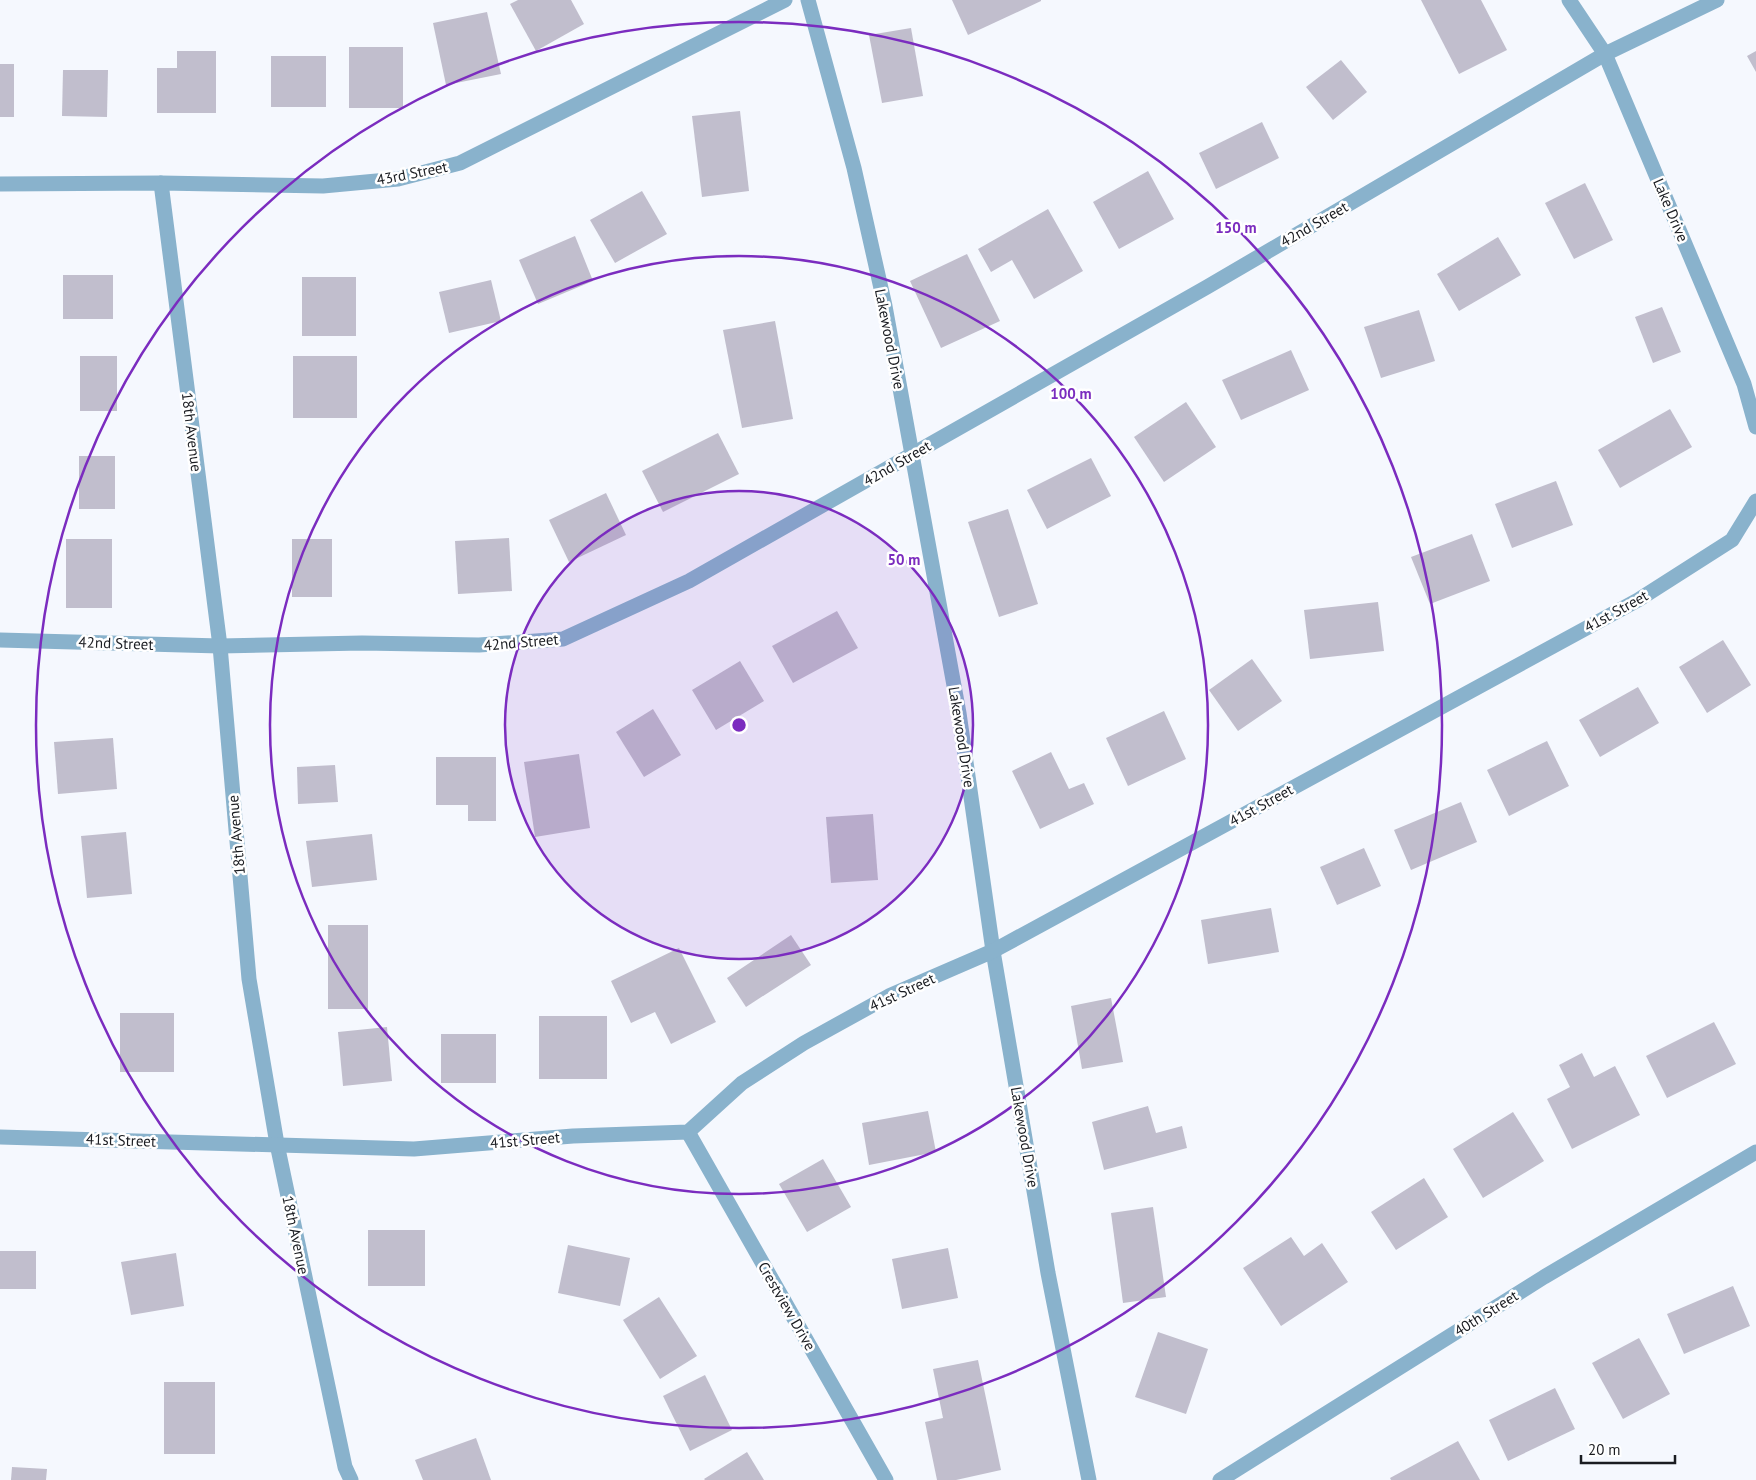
<svg xmlns="http://www.w3.org/2000/svg" width="1756" height="1480" font-family="'PT Sans',sans-serif">
<style>
.building{fill:#c1becd}
.lines{fill:none;stroke-linecap:round;stroke-linejoin:round}
.minor{stroke:#89b2cc;stroke-width:15}
.ring{fill:none;stroke:#7b2cbf;stroke-width:2.5}
.labels{text-anchor:middle;dominant-baseline:central;stroke-width:5;stroke-linejoin:round;paint-order:stroke}
.street-label{font-size:15px;fill:#1a1c21;stroke:#fff}
.centre{fill:#7b2cbf;stroke:#fff;stroke-width:2.5}
.ring-label{font-size:15px;text-anchor:middle;font-weight:bold;fill:#7b2cbf;stroke:#fff;stroke-width:5;stroke-linejoin:round;paint-order:stroke}
</style>
<rect width="100%" height="100%" fill="#f5f8fe"/>
<!-- building -->
<g class="building">
<polygon points="518,0 571,0 584,24 536,51 510,4"/>
<polygon points="952,0 1041,0 1041,1 968,35"/>
<polygon points="1421,0 1481,0 1507,50 1459,74"/>
<polygon points="487,12 501,74 446,85 433,23"/>
<polygon points="911,28 923,96 882,103 869,35"/>
<rect x="349" y="47" width="54" height="61"/>
<polygon points="177,51 216,51 216,113 157,113 157,68 177,68"/>
<polygon points="1756,51 1756,72 1747,56"/>
<rect x="271" y="56" width="55" height="51"/>
<polygon points="1341,60 1367,92 1333,120 1306,87"/>
<rect x="0" y="64" width="14" height="53"/>
<polygon points="63,70 108,70 107,117 62,116"/>
<polygon points="740,111 749,191 702,197 692,116"/>
<polygon points="1262,122 1279,158 1216,189 1199,153"/>
<polygon points="1148,171 1174,219 1119,249 1093,202"/>
<polygon points="1585,183 1613,240 1574,259 1545,203"/>
<polygon points="642,191 667,234 615,263 590,220"/>
<polygon points="1048,209 1083,271 1034,299 1012,260 991,272 978,249"/>
<polygon points="575,236 593,281 538,304 519,260"/>
<polygon points="1498,237 1521,275 1459,311 1437,274"/>
<polygon points="967,254 1000,321 941,348 910,281"/>
<rect x="63" y="275" width="50" height="44"/>
<rect x="302" y="277" width="54" height="59"/>
<polygon points="491,280 501,321 449,333 439,292"/>
<polygon points="1662,307 1681,352 1653,363 1635,317"/>
<polygon points="1419,310 1435,361 1381,378 1364,327"/>
<polygon points="775,321 793,419 742,428 723,330"/>
<polygon points="1291,350 1309,390 1241,420 1222,380"/>
<rect x="80" y="356" width="37" height="55"/>
<rect x="293" y="356" width="64" height="62"/>
<polygon points="1186,402 1216,447 1164,482 1134,437"/>
<polygon points="1670,409 1692,447 1620,488 1598,450"/>
<polygon points="718,433 739,474 663,512 642,471"/>
<rect x="79" y="456" width="36" height="53"/>
<polygon points="1091,458 1111,496 1047,529 1027,490"/>
<polygon points="1556,481 1573,525 1512,548 1495,504"/>
<polygon points="606,493 626,535 569,562 549,520"/>
<polygon points="1008,509 1038,604 999,617 968,522"/>
<polygon points="1472,534 1490,581 1430,604 1411,557"/>
<polygon points="509,538 512,591 458,594 455,541"/>
<rect x="66" y="539" width="46" height="69"/>
<rect x="292" y="539" width="40" height="58"/>
<polygon points="1378,602 1384,651 1310,659 1304,610"/>
<polygon points="837,611 858,648 793,683 772,646"/>
<polygon points="1723,640 1751,685 1707,713 1679,667"/>
<polygon points="1252,659 1282,701 1238,731 1209,690"/>
<polygon points="740,661 764,701 716,730 692,690"/>
<polygon points="1638,687 1659,723 1600,757 1579,720"/>
<polygon points="653,709 681,755 644,777 616,732"/>
<polygon points="1164,711 1186,759 1128,786 1106,738"/>
<polygon points="113,738 117,789 58,794 54,742"/>
<polygon points="1547,741 1569,786 1509,816 1487,770"/>
<polygon points="1051,752 1069,789 1084,783 1094,804 1040,829 1012,771"/>
<polygon points="579,754 590,828 535,837 524,762"/>
<polygon points="436,757 496,757 496,821 468,821 468,805 436,805"/>
<polygon points="335,765 338,802 298,804 297,767"/>
<polygon points="1461,802 1477,842 1411,870 1394,830"/>
<polygon points="873,814 878,880 831,883 826,817"/>
<polygon points="126,832 132,894 87,898 81,836"/>
<polygon points="372,834 377,880 312,887 306,841"/>
<polygon points="1364,848 1381,886 1337,905 1320,867"/>
<polygon points="1271,908 1279,952 1208,964 1201,920"/>
<rect x="328" y="925" width="40" height="84"/>
<polygon points="791,935 811,965 746,1007 727,978"/>
<polygon points="679,948 716,1022 671,1044 655,1012 631,1023 611,981"/>
<polygon points="1111,998 1123,1062 1082,1069 1071,1006"/>
<rect x="120" y="1013" width="54" height="59"/>
<rect x="539" y="1016" width="68" height="63"/>
<polygon points="1714,1022 1736,1064 1667,1098 1646,1056"/>
<polygon points="387,1027 392,1081 343,1086 338,1032"/>
<rect x="441" y="1034" width="55" height="49"/>
<polygon points="1582,1053 1594,1077 1615,1066 1640,1115 1572,1149 1547,1099 1570,1087 1559,1065"/>
<polygon points="1148,1106 1156,1133 1182,1126 1187,1148 1104,1170 1092,1122"/>
<polygon points="928,1111 936,1152 869,1165 862,1123"/>
<polygon points="1513,1112 1544,1161 1483,1198 1453,1149"/>
<polygon points="823,1159 851,1207 807,1232 779,1184"/>
<polygon points="1424,1178 1448,1217 1396,1250 1371,1212"/>
<polygon points="1153,1207 1166,1297 1123,1303 1111,1213"/>
<rect x="368" y="1230" width="57" height="56"/>
<polygon points="1291,1237 1304,1256 1322,1243 1348,1282 1281,1326 1243,1268"/>
<polygon points="568,1245 630,1258 620,1306 558,1293"/>
<polygon points="948,1248 958,1298 902,1309 892,1259"/>
<rect x="0" y="1251" width="36" height="38"/>
<polygon points="176,1253 184,1306 131,1315 121,1262"/>
<polygon points="1733,1286 1750,1326 1684,1354 1667,1314"/>
<polygon points="659,1297 697,1356 660,1379 623,1320"/>
<polygon points="1158,1332 1208,1349 1186,1414 1135,1397"/>
<polygon points="1639,1338 1670,1394 1623,1419 1592,1363"/>
<polygon points="978,1360 1001,1470 956,1480 937,1480 925,1422 943,1418 933,1369"/>
<polygon points="705,1375 732,1430 690,1451 663,1396"/>
<rect x="164" y="1382" width="51" height="72"/>
<polygon points="1555,1388 1575,1429 1508,1461 1489,1420"/>
<polygon points="476,1438 491,1480 423,1480 415,1460"/>
<polygon points="1458,1441 1480,1480 1391,1480 1390,1478"/>
<polygon points="747,1452 764,1480 705,1480 704,1479"/>
<polygon points="12,1467 47,1469 46,1480 11,1480"/>
</g>
<g class="lines">
<!-- minor -->
<g class="minor">
<polyline points="808,0 854,168 885,306 959,713 993,951 1048,1273 1089,1480"/>
<polyline points="1569,0 1605,54 1744,384 1756,427"/>
<polyline points="161,183 220,646 249,979 277,1144 345,1467 351,1480"/>
<polyline points="0,184 161,183 323,186 398,179 460,163 785,0"/>
<polyline points="0,640 220,646 362,643 479,645 563,639 689,581 1207,287 1605,54 1717,0"/>
<polyline points="688,1132 886,1480"/>
<polyline points="0,1137 414,1149 573,1136 688,1132 742,1083 804,1043 889,996 993,951 1638,600 1732,540 1756,501"/>
<polyline points="1220,1480 1544,1277 1756,1152"/>
</g>
</g>
<!-- distance rings -->
<circle cx="739" cy="725" r="234" fill="#7b2cbf" fill-opacity=".12"/>
<g class="ring">
<circle cx="739" cy="725" r="234"/>
<circle cx="739" cy="725" r="469"/>
<circle cx="739" cy="725" r="703"/>
</g>
<g class="labels">
<!-- street labels -->
<g class="street-label">
<text transform="translate(412 173) rotate(-11)">43rd Street</text>
<text transform="translate(1671 210) rotate(67)">Lake Drive</text>
<text transform="translate(1314 224) rotate(-30)">42nd Street</text>
<text transform="translate(890 339) rotate(79)">Lakewood Drive</text>
<text transform="translate(192 432) rotate(83)">18th Avenue</text>
<text transform="translate(897 463) rotate(-30)">42nd Street</text>
<text transform="translate(1616 611) rotate(-29)">41st Street</text>
<text transform="translate(521 642) rotate(-5)">42nd Street</text>
<text transform="translate(116 643) rotate(2)">42nd Street</text>
<text transform="translate(962 737) rotate(81)">Lakewood Drive</text>
<text transform="translate(1261 805) rotate(-29)">41st Street</text>
<text transform="translate(236 835) rotate(-95)">18th Avenue</text>
<text transform="translate(902 992) rotate(-25)">41st Street</text>
<text transform="translate(1025 1137) rotate(80)">Lakewood Drive</text>
<text transform="translate(121 1140) rotate(2)">41st Street</text>
<text transform="translate(525 1140) rotate(-5)">41st Street</text>
<text transform="translate(296 1235) rotate(78)">18th Avenue</text>
<text transform="translate(787 1306) rotate(60)">Crestview Drive</text>
<text transform="translate(1486 1313) rotate(-32)">40th Street</text>
</g>
</g>
<circle cx="739" cy="725" r="8" class="centre"/>
<g class="ring-label">
<text x="1236" y="233">150 m</text>
<text x="1071" y="399">100 m</text>
<text x="904" y="565">50 m</text>
</g>
<!-- scale -->
<path d="M1581 1455v8h94v-8" fill="none" stroke="#1a1c21" stroke-width="2.5"/>
<text x="1588" y="1455" font-size="15" fill="#1a1c21" stroke="#ffffff" stroke-width="4" paint-order="stroke">20 m</text>
</svg>
